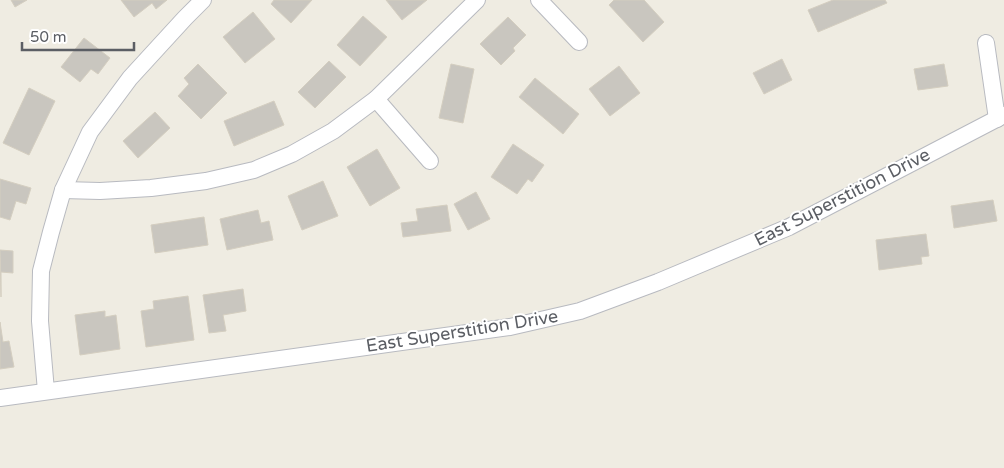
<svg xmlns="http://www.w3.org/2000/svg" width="1004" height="468" font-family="'Varela Round',sans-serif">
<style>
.building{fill:#c9c6bf;stroke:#d4cec0}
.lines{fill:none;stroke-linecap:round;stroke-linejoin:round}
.street-casing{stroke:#b8bac0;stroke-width:18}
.street{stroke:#fff;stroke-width:16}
.labels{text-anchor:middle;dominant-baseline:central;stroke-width:4;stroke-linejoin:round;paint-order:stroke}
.street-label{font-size:18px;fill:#5b5e64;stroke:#fff}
</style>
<rect width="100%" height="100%" fill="#efece2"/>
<!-- building -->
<g class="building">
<polygon points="11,0 27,0 15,7"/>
<polygon points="121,0 167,0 156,9 152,3 134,17"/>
<polygon points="274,0 312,0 291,23 271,4"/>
<polygon points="386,0 427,0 402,20"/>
<polygon points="614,0 644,0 664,22 643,42 609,5"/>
<polygon points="833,0 885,0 887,3 818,32 808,10"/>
<polygon points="253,12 275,39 245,63 223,37"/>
<polygon points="363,16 387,37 360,66 337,45"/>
<polygon points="508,17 526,35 513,48 515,51 501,65 480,44"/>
<polygon points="84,38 110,58 98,74 91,69 80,82 61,67"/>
<polygon points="782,59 792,80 764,94 753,73"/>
<polygon points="329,61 346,77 315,108 298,92"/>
<polygon points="198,64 227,93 201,119 178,96 189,84 184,78"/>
<polygon points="451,64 474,69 463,123 439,118"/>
<polygon points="944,64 948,86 918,90 914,69"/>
<polygon points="619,66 640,93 610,116 589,89"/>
<polygon points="535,78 579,114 563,134 519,97"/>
<polygon points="29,88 55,101 29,155 3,143"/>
<polygon points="274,101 284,125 234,146 224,121"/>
<polygon points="155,112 170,128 138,158 123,141"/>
<polygon points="513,144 544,165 532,182 528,179 517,194 491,177"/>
<polygon points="377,149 400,188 370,206 347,167"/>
<polygon points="0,179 31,188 26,204 16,201 10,220 0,217"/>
<polygon points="323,181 338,216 302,230 288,196"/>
<polygon points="476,192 490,219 468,230 454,204"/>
<polygon points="993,200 997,221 954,228 951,206"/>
<polygon points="447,205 451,231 403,237 401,223 418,221 416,209"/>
<polygon points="258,210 261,223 269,221 273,240 227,250 220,219"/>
<polygon points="204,217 208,245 155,253 151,225"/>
<polygon points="926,234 929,256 921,257 922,264 879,270 876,240"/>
<polygon points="0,250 13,251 13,273 1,272 1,297"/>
<polygon points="243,289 246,311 223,315 226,331 209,333 203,295"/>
<polygon points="188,296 194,340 146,347 141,311 154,309 153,301"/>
<polygon points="105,311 105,317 116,315 120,349 80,355 75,315"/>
<polygon points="0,322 3,342 9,341 14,367 0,369"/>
</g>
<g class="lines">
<!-- street casing -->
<g class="street-casing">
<g id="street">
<polyline points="539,0 579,42"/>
<polyline points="986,43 997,119"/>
<polyline points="376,99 430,161"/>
<polyline points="63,190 100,191 151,188 206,181 254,170 292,154 333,131 376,99 477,0"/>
<polyline points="46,391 40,321 41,271 51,232 63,190 90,132 130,78 185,18 203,0"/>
<polyline points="0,398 510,327 580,311 658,282 789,227 1004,115"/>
</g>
</g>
<!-- street -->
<use href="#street" class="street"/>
</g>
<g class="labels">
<!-- street labels -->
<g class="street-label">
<text transform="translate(842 197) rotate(-27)">East Superstition Drive</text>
<text transform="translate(462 331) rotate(-9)">East Superstition Drive</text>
</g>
</g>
<!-- scale -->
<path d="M22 42v8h112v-8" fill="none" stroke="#5b5e64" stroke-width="2.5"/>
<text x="30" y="42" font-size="15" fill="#5b5e64" stroke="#ffffff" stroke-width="4" paint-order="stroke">50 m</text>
</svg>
